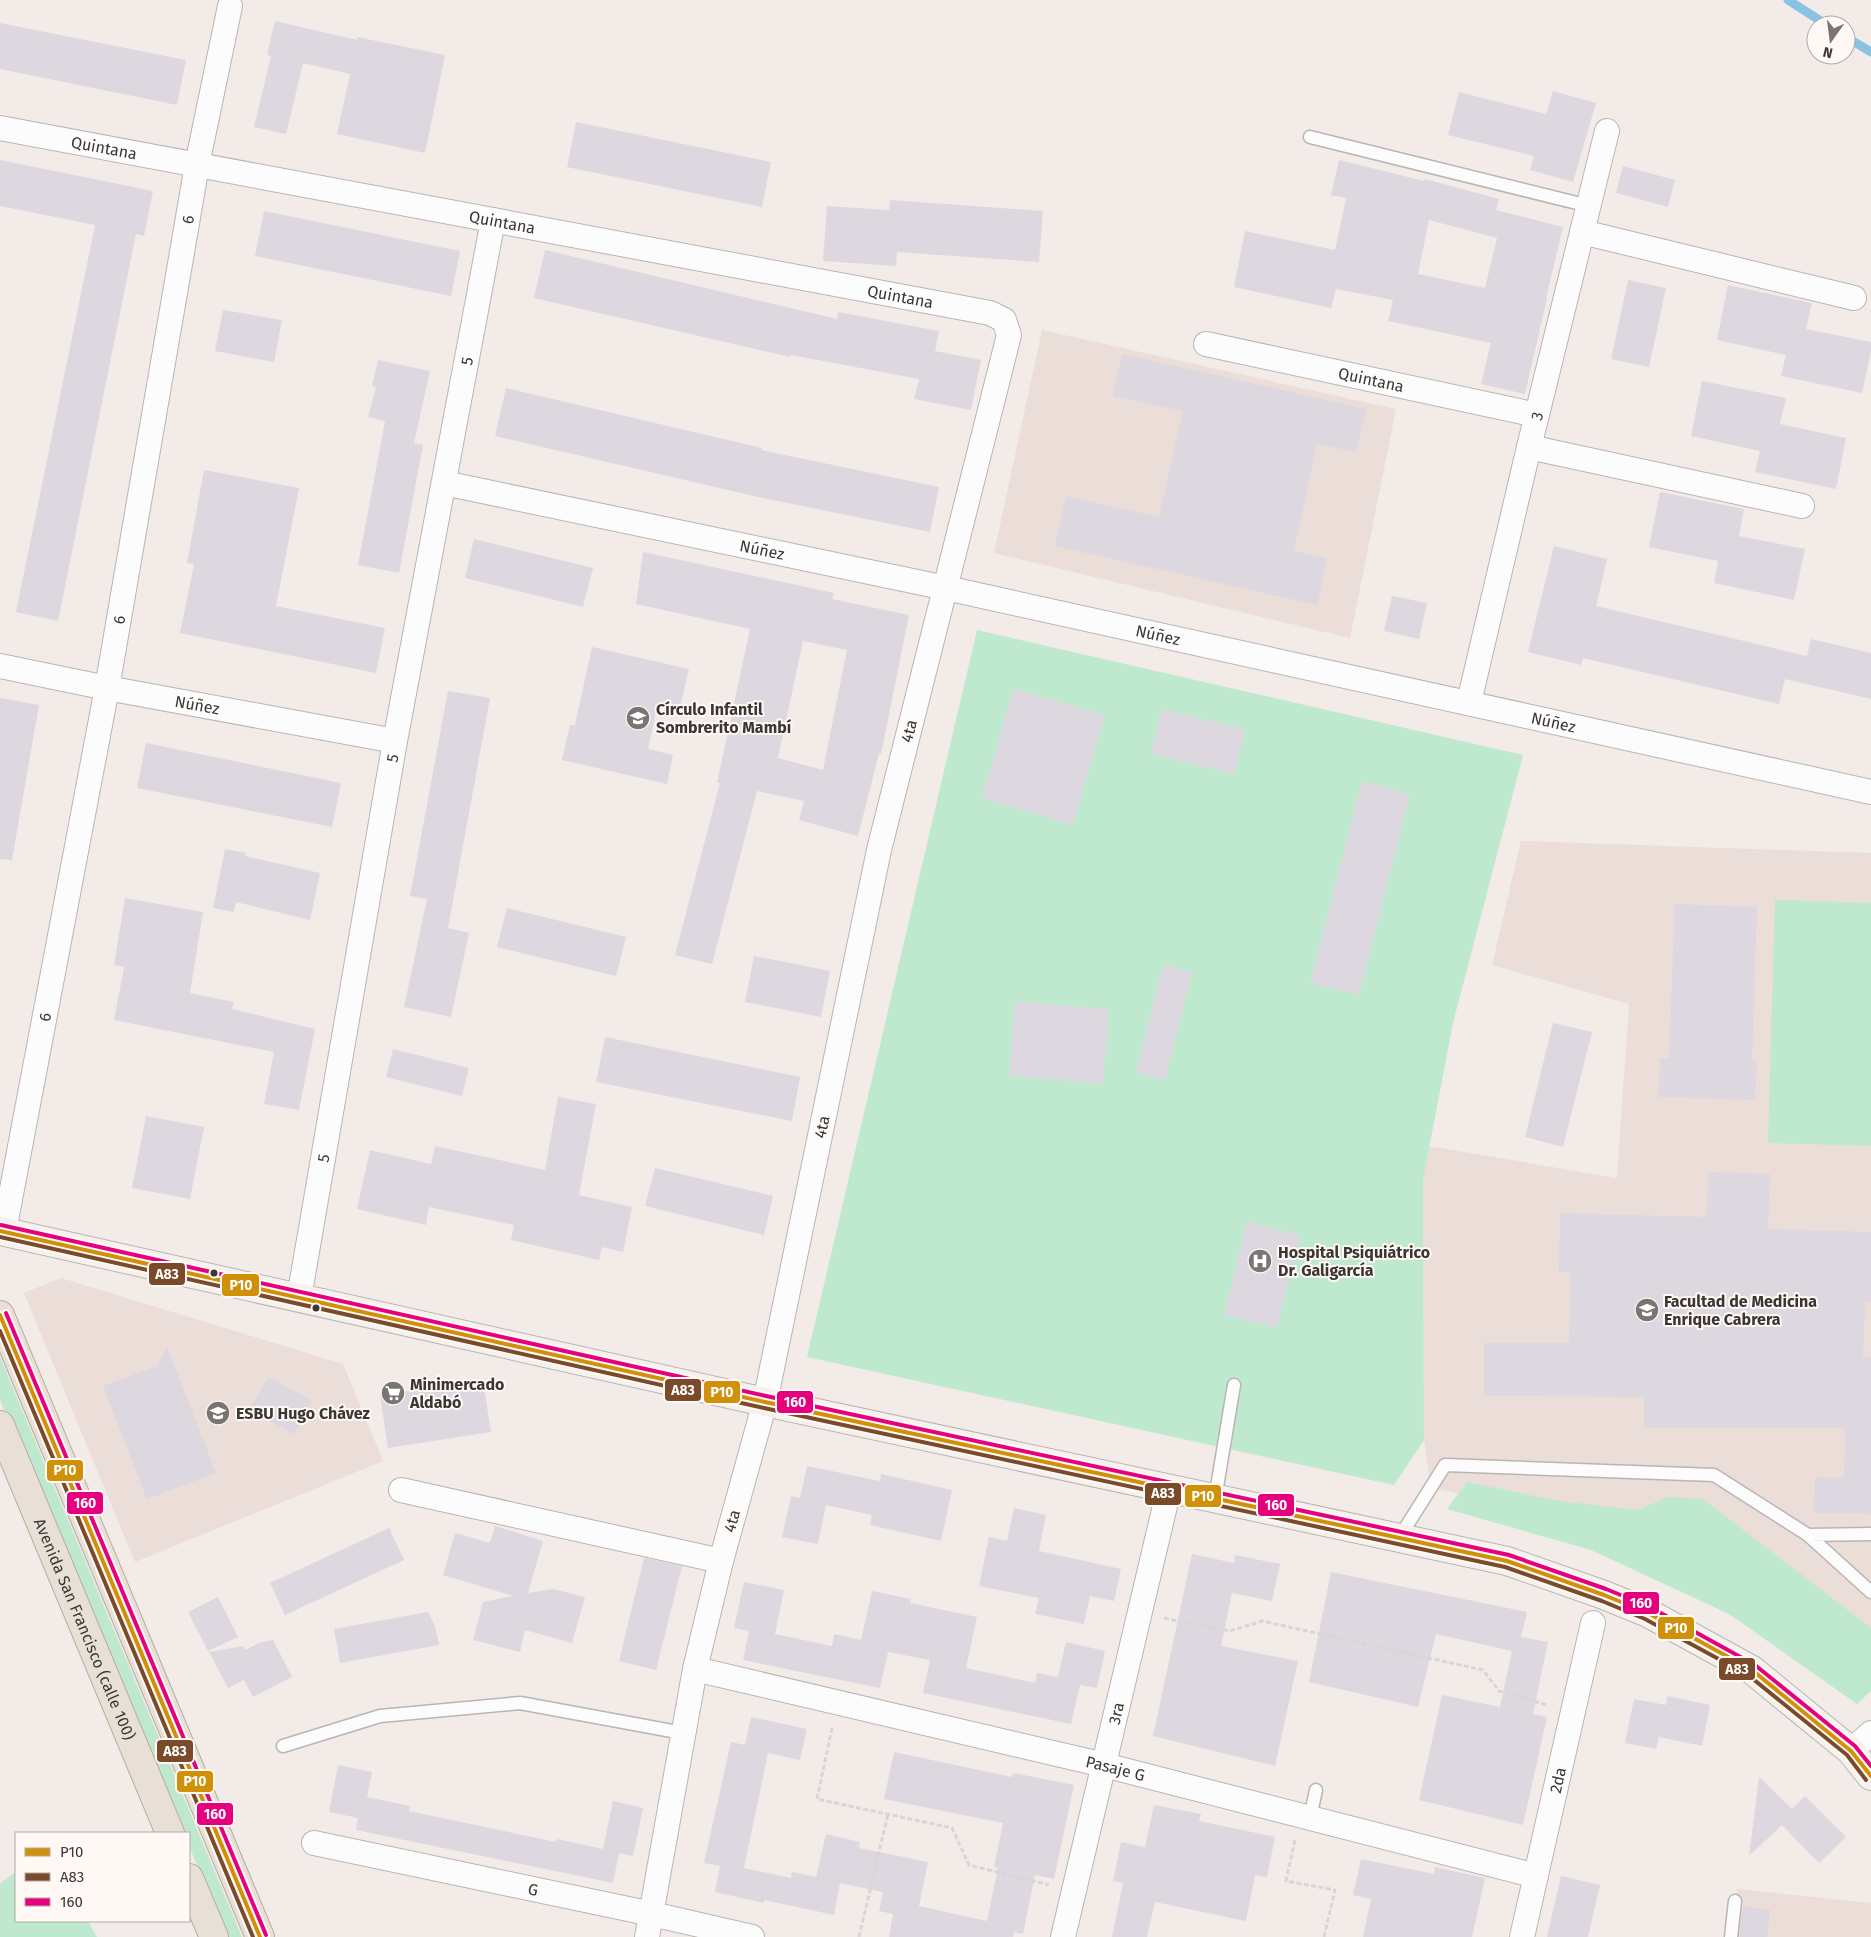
<svg xmlns="http://www.w3.org/2000/svg" width="1871" height="1937" font-family="'Fira Sans',sans-serif">
<style>
.built{fill:#ebddd8}
.green{fill:#bee9ce}
.lines{fill:none;stroke-linecap:round;stroke-linejoin:round}
.stream{stroke:#8ac2e3;stroke-width:9}
.building{fill:#ddd8df;fill-rule:evenodd}
.service-casing{stroke:#b9b5b3;stroke-width:15}
.minor-casing{stroke:#b9b5b3;stroke-width:26}
.secondary-casing{stroke:#b9b5b3;stroke-width:30}
.trunk-casing{stroke:#b7ab9e;stroke-width:30}
.path{stroke:#d8d6d5;stroke-width:3;stroke-dasharray:5 2.5;stroke-linecap:butt}
.service{stroke:#fdfcfc;stroke-width:12}
.minor{stroke:#fdfcfc;stroke-width:24}
.secondary{stroke:#f5f2ee;stroke-width:28}
.trunk{stroke:#e8e0d7;stroke-width:28}
.bus-1-casing{stroke:#fff8f5;stroke-width:8}
.bus-2-casing{stroke:#fff8f5;stroke-width:8}
.bus-3-casing{stroke:#fff8f5;stroke-width:8}
.bus-1{stroke:#d1900a;stroke-width:4}
.bus-2{stroke:#7a4b2a;stroke-width:4}
.bus-3{stroke:#e5007d;stroke-width:4}
.bus-dot{fill:#3a3634;stroke:#fff8f5;stroke-width:2}
.labels{text-anchor:middle;dominant-baseline:central;stroke-width:4;stroke-linejoin:round;paint-order:stroke}
.street-label{font-size:16px;fill:#3a3634;stroke:#fff8f5}
.poi-label{font-size:16px;font-weight:bold;fill:#3a3634;stroke:#fff8f5;text-anchor:start}
.line-badge{stroke:#fff8f5;stroke-width:2}
.badge-label{font-size:14px;text-anchor:middle;font-weight:bold;fill:#fff}
</style>
<rect width="100%" height="100%" fill="#f2ebe8"/>
<!-- built -->
<g class="built">
<polygon points="1042,330 1396,409 1350,638 994,553"/>
<polygon points="1521,841 1871,853 1871,1653 1720,1544 1431,1488 1424,1440 1423,1180 1429,1146 1617,1178 1629,1004 1492,965"/>
<polygon points="61,1278 343,1364 383,1461 135,1562 24,1293"/>
<polygon points="1737,1889 1871,1903 1871,1937 1732,1937"/>
</g>
<!-- green -->
<g class="green">
<polygon points="977,630 1523,755 1453,1023 1423,1180 1424,1440 1394,1485 807,1357"/>
<polygon points="1775,900 1871,903 1871,1146 1768,1143"/>
<polygon points="0,1357 242,1937 227,1937 189,1846 189,1833 183,1833 0,1400"/>
<polygon points="1467,1482 1559,1501 1638,1510 1668,1497 1703,1499 1871,1628 1871,1691 1857,1704 1729,1614 1591,1550 1447,1509"/>
<polygon points="16,1871 16,1921 88,1921 97,1937 0,1937 0,1884"/>
</g>
<g class="lines">
<!-- stream -->
<g class="stream">
<polyline points="1788,0 1827,25"/>
<polyline points="1846,37 1871,52"/>
</g>
</g>
<!-- building -->
<g class="building">
<polygon points="275,21 357,40 357,37 445,55 425,153 337,134 350,74 303,63 286,134 254,127 271,56 267,55"/>
<polygon points="0,23 186,60 177,105 0,69"/>
<polygon points="1553,91 1596,103 1573,182 1530,170 1534,156 1448,135 1459,92 1546,114"/>
<polygon points="576,122 771,162 762,207 567,167"/>
<polygon points="0,160 153,191 144,236 136,234 58,621 16,612 95,225 0,206"/>
<path d="M1339,160L1424,181L1425,179L1499,199L1496,210L1563,227L1546,298H1547L1525,394L1481,384L1491,343L1388,321L1393,300L1336,289L1331,308L1234,287L1245,231L1335,250L1346,198L1331,195ZM1429,220L1497,238L1485,288L1418,274Z"/>
<polygon points="1623,166 1675,180 1668,207 1616,193"/>
<polygon points="890,200 1043,211 1039,262 897,252 896,266 823,261 827,206 889,210"/>
<polygon points="264,211 460,251 451,296 255,256"/>
<polygon points="545,250 837,319 838,312 939,331 935,351 981,360 971,410 914,399 919,379 791,355 790,357 534,298"/>
<polygon points="1628,280 1666,288 1649,367 1611,359"/>
<polygon points="1728,285 1812,303 1806,329 1871,342 1871,351 1862,393 1781,376 1786,355 1717,340"/>
<polygon points="223,310 282,320 274,362 215,351"/>
<polygon points="1122,354 1366,409 1356,452 1317,444 1294,551 1327,558 1317,605 1055,546 1066,496 1159,517 1183,411 1113,396"/>
<polygon points="378,360 430,371 414,443 423,445 399,573 358,565 385,421 368,417 376,387 372,386"/>
<polygon points="1702,381 1786,398 1780,424 1846,438 1836,489 1755,472 1760,451 1691,436"/>
<polygon points="506,388 762,448 761,450 939,487 930,532 758,497 495,436"/>
<polygon points="204,470 299,488 276,606 385,628 376,673 180,633 194,564 187,563"/>
<polygon points="1660,492 1744,509 1739,536 1805,549 1794,600 1714,583 1718,561 1649,547"/>
<polygon points="474,539 593,568 583,607 465,578"/>
<polygon points="1554,546 1607,559 1596,606 1807,656 1811,639 1871,653 1871,699 1785,679 1779,704 1583,658 1581,665 1528,652"/>
<path d="M643,552L834,593L832,599L909,615L881,754L879,753L858,836L799,820L804,801L757,791L712,964L675,955L720,783H717L750,629L636,604ZM803,641L847,650L823,770L778,758Z"/>
<polygon points="1392,596 1427,603 1419,639 1384,631"/>
<polygon points="592,647 689,669 679,712 657,707 648,749 673,755 667,784 562,760 570,725 575,725"/>
<polygon points="1013,689 1105,715 1073,825 982,798"/>
<polygon points="448,691 490,698 448,928 469,933 451,1017 404,1007 427,899 410,896"/>
<polygon points="0,698 39,705 12,860 0,859"/>
<polygon points="1161,709 1245,729 1234,774 1151,754"/>
<polygon points="146,743 341,783 332,827 137,788"/>
<polygon points="1362,781 1410,794 1359,995 1310,983"/>
<polygon points="225,849 246,853 245,856 320,873 310,920 236,902 234,912 213,908"/>
<polygon points="125,898 203,912 190,993 234,1002 232,1009 315,1029 299,1110 264,1104 274,1052 114,1020 124,967 114,965"/>
<polygon points="1675,904 1757,907 1752,1061 1757,1061 1755,1100 1659,1097 1660,1058 1669,1058"/>
<polygon points="507,908 626,937 616,976 497,947"/>
<polygon points="754,956 830,971 821,1017 745,1002"/>
<polygon points="1163,965 1192,972 1165,1080 1136,1073"/>
<polygon points="1015,1002 1109,1009 1103,1084 1009,1076"/>
<polygon points="1553,1023 1592,1032 1563,1147 1525,1137"/>
<polygon points="605,1037 800,1077 792,1121 596,1082"/>
<polygon points="393,1049 469,1068 462,1096 386,1077"/>
<polygon points="558,1097 596,1104 579,1195 632,1207 623,1252 602,1247 599,1260 511,1240 514,1225 429,1207 426,1225 357,1209 370,1150 431,1164 435,1146 545,1170"/>
<polygon points="146,1116 204,1127 190,1199 132,1188"/>
<polygon points="655,1168 773,1196 764,1235 645,1206"/>
<polygon points="1708,1172 1770,1174 1768,1229 1871,1232 1871,1302 1865,1302 1863,1357 1871,1357 1871,1514 1814,1513 1815,1477 1844,1478 1845,1428 1644,1428 1644,1397 1484,1396 1484,1343 1569,1343 1571,1272 1559,1272 1560,1213 1707,1217"/>
<polygon points="1247,1221 1300,1235 1277,1328 1224,1315"/>
<polygon points="167,1347 216,1473 147,1499 103,1386 157,1366"/>
<polygon points="268,1377 312,1400 294,1434 249,1410"/>
<polygon points="483,1380 491,1432 388,1448 380,1395"/>
<polygon points="807,1466 880,1481 881,1474 952,1490 941,1541 870,1525 872,1515 826,1505 818,1544 782,1537 791,1496 800,1498"/>
<polygon points="1014,1508 1046,1515 1039,1551 1121,1569 1114,1601 1090,1596 1084,1624 1035,1614 1039,1598 979,1586 989,1537 1007,1541"/>
<polygon points="495,1526 543,1541 528,1593 553,1589 585,1597 572,1643 525,1630 520,1652 473,1640 483,1602 513,1596 443,1575 455,1533 490,1543"/>
<polygon points="389,1528 404,1560 285,1615 270,1583"/>
<polygon points="1192,1554 1234,1563 1235,1555 1280,1564 1272,1601 1232,1593 1221,1646 1298,1661 1275,1766 1153,1736"/>
<polygon points="644,1558 682,1566 656,1670 619,1661"/>
<polygon points="1331,1572 1527,1612 1521,1637 1548,1642 1533,1714 1547,1717 1523,1825 1419,1800 1442,1695 1500,1707 1512,1651 1436,1634 1418,1707 1309,1682"/>
<polygon points="744,1582 784,1590 775,1634 832,1646 834,1634 861,1640 872,1591 911,1599 910,1603 977,1617 966,1668 1035,1683 1037,1673 1058,1677 1066,1642 1105,1651 1097,1688 1080,1685 1071,1724 923,1693 930,1660 888,1652 880,1688 743,1660 749,1631 734,1628"/>
<polygon points="218,1597 238,1637 208,1651 188,1612"/>
<polygon points="428,1612 435,1626 439,1645 340,1663 334,1629"/>
<polygon points="273,1640 292,1677 253,1697 244,1680 228,1688 209,1652 243,1646 245,1650 259,1643"/>
<polygon points="1667,1696 1710,1705 1702,1746 1659,1737 1656,1749 1625,1743 1634,1699 1666,1705"/>
<polygon points="751,1717 807,1729 800,1760 768,1753 744,1868 791,1878 792,1872 816,1877 826,1834 860,1842 859,1848 928,1862 919,1906 987,1921 998,1868 994,1867 1003,1823 884,1799 894,1752 1012,1777 1013,1773 1074,1785 1054,1879 1035,1875 1023,1934 1014,1932 1013,1937 889,1937 893,1914 879,1911 883,1892 840,1883 834,1915 764,1900 764,1903 715,1892 720,1866 704,1863 731,1742 745,1745"/>
<polygon points="338,1765 372,1772 367,1797 410,1806 409,1811 556,1842 557,1839 603,1849 613,1801 643,1808 633,1856 619,1853 613,1883 356,1830 358,1818 329,1812"/>
<polygon points="1759,1777 1792,1809 1805,1796 1846,1837 1819,1863 1782,1825 1749,1856"/>
<polygon points="1154,1805 1201,1814 1199,1821 1275,1837 1267,1877 1255,1875 1246,1921 1155,1902 1147,1937 1112,1937 1123,1883 1113,1881 1121,1842 1145,1847"/>
<polygon points="1361,1859 1434,1874 1435,1867 1485,1878 1472,1937 1363,1937 1371,1899 1353,1895"/>
<polygon points="1561,1876 1600,1885 1588,1937 1547,1937"/>
<polygon points="1743,1906 1770,1910 1767,1937 1739,1937"/>
</g>
<g class="lines">
<!-- service casing -->
<g class="service-casing">
<g id="service">
<polyline points="1310,137 1589,206"/>
<polyline points="1215,1499 1234,1385"/>
<polyline points="1871,1534 1808,1535 1871,1592"/>
<polyline points="1399,1538 1445,1465 1714,1475 1808,1535"/>
<polyline points="283,1746 380,1716 520,1703 683,1733"/>
<polyline points="1310,1818 1316,1790"/>
<polyline points="1731,1937 1735,1901"/>
</g>
</g>
<!-- minor casing -->
<g class="minor-casing">
<g id="minor">
<path id="s1" d="M0,128L990,313L1004,320L1009,335L879,850L765,1402L721,1561L695,1669L647,1937"/>
<polyline points="1582,232 1854,298"/>
<path id="s2" d="M1206,344L1537,415"/>
<polyline points="1529,447 1802,506"/>
<path id="s3" d="M444,483L946,588L1871,792"/>
<path id="s4" d="M0,666L107,688L395,741"/>
<path id="s5" d="M1469,702L1529,447L1607,131"/>
<path id="s6" d="M4,1231L107,688L197,165L230,6"/>
<path id="s7" d="M299,1298L395,741L493,220"/>
<polyline points="401,1490 721,1561"/>
<path id="s8" d="M695,1669L1104,1765L1536,1876"/>
<polyline points="1851,1751 1871,1733"/>
<path id="s9" d="M314,1843L652,1914L752,1937"/>
<path id="s10" d="M1063,1937L1169,1489"/>
<path id="s11" d="M1522,1937L1593,1623"/>
</g>
</g>
<!-- secondary casing -->
<g class="secondary-casing">
<polyline id="secondary" points="0,1231 765,1402 1507,1561 1604,1595 1648,1613 1752,1670 1851,1751 1871,1776"/>
</g>
<!-- trunk casing -->
<g class="trunk-casing">
<g id="trunk">
<polyline points="0,1315 260,1937"/>
<path id="s12" d="M0,1425L170,1833"/>
<polyline points="189,1878 214,1937"/>
</g>
</g>
<!-- path -->
<g class="path">
<polyline points="1164,1618 1230,1631 1262,1621 1483,1670 1499,1691 1547,1705"/>
<polyline points="832,1728 817,1799 952,1828 969,1865 1049,1885"/>
<polyline points="1295,1840 1286,1881 1335,1890 1324,1937"/>
<polyline points="859,1937 888,1814"/>
</g>
<!-- service -->
<use href="#service" class="service"/>
<!-- minor -->
<use href="#minor" class="minor"/>
<!-- secondary -->
<use href="#secondary" class="secondary"/>
<!-- trunk -->
<use href="#trunk" class="trunk"/>
<!-- bus-1 casing -->
<g class="bus-1-casing">
<g id="bus-1">
<polyline points="0,1231 765,1402 1507,1561 1604,1595 1648,1613 1752,1670 1851,1751 1871,1776"/>
<polyline points="0,1315 260,1937"/>
</g>
</g>
<!-- bus-2 casing -->
<g class="bus-2-casing">
<g id="bus-2">
<polyline points="0,1237 764,1408 1505,1567 1602,1601 1645,1619 1748,1675 1847,1755 1866,1780"/>
<polyline points="0,1331 253,1937"/>
</g>
</g>
<!-- bus-3 casing -->
<g class="bus-3-casing">
<g id="bus-3">
<polyline points="1,1225 766,1396 1509,1555 1606,1589 1650,1607 1755,1665 1855,1746 1871,1766"/>
<polyline points="6,1313 266,1935"/>
</g>
</g>
<!-- bus-1 -->
<use href="#bus-1" class="bus-1"/>
<!-- bus-2 -->
<use href="#bus-2" class="bus-2"/>
<!-- bus-3 -->
<use href="#bus-3" class="bus-3"/>
</g>
<!-- icons -->
<defs>
<g id="school-disc" transform="scale(1.25)"><circle r="9.5" fill="#7a7573" stroke="#fff8f5"/><path d="M0-5L7-2L0 1L-7-2ZM-4 1L0 2.5L4 1V4Q0 6-4 4Z" fill="#fff"/></g>
<g id="hospital-disc" transform="scale(1.25)"><circle r="9.5" fill="#7a7573" stroke="#fff8f5"/><path d="M-5-5h3v3.5h4V-5h3V5h-3V1.5h-4V5h-3Z" fill="#fff"/></g>
<g id="university-disc" transform="scale(1.25)"><circle r="9.5" fill="#7a7573" stroke="#fff8f5"/><path d="M0-5L7-2L0 1L-7-2ZM-4 1L0 2.5L4 1V4Q0 6-4 4Z" fill="#fff"/></g>
<g id="supermarket-disc" transform="scale(1.25)"><circle r="9.5" fill="#7a7573" stroke="#fff8f5"/><path d="M-6-5.5h2.5l.6 2H6L4.5 2H-2.5L-4.4-4H-6ZM-1.5 3.2a1.3 1.3 0 1 0 .1 0ZM3 3.2a1.3 1.3 0 1 0 .1 0Z" fill="#fff"/></g>
</defs>
<g fill-rule="evenodd">
<use href="#school-disc" x="638" y="718"/>
<use href="#hospital-disc" x="1260" y="1261"/>
<use href="#university-disc" x="1647" y="1310"/>
<use href="#supermarket-disc" x="393" y="1393"/>
<use href="#school-disc" x="218" y="1413"/>
</g>
<!-- markers -->
<g class="bus-dot">
<circle cx="214" cy="1273" r="4.5"/>
<circle cx="316" cy="1308" r="4.5"/>
</g>
<g class="labels">
<!-- street labels -->
<g class="street-label">
<text stroke="none"><textPath href="#s1" startOffset="106">Quintana</textPath></text>
<text stroke="none"><textPath href="#s6" startOffset="1028">6</textPath></text>
<text stroke="none"><textPath href="#s1" startOffset="511">Quintana</textPath></text>
<text stroke="none"><textPath href="#s1" startOffset="916">Quintana</textPath></text>
<text stroke="none"><textPath href="#s7" startOffset="952">5</textPath></text>
<text stroke="none"><textPath href="#s2" startOffset="169">Quintana</textPath></text>
<text stroke="none"><textPath href="#s5" startOffset="294">3</textPath></text>
<text stroke="none"><textPath href="#s3" startOffset="325">Núñez</textPath></text>
<text stroke="none"><textPath href="#s6" startOffset="622">6</textPath></text>
<text stroke="none"><textPath href="#s3" startOffset="730">Núñez</textPath></text>
<text stroke="none"><textPath href="#s4" startOffset="201">Núñez</textPath></text>
<text stroke="none"><textPath href="#s3" startOffset="1135">Núñez</textPath></text>
<text transform="translate(909 731) rotate(-76)">4ta</text>
<text stroke="none"><textPath href="#s7" startOffset="548">5</textPath></text>
<text stroke="none"><textPath href="#s6" startOffset="218">6</textPath></text>
<text transform="translate(822 1127) rotate(-78)">4ta</text>
<text stroke="none"><textPath href="#s7" startOffset="142">5</textPath></text>
<text transform="translate(732 1521) rotate(-74)">4ta</text>
<text stroke="none"><textPath href="#s12" startOffset="221">Avenida San Francisco (calle 100)</textPath></text>
<text stroke="none"><textPath href="#s10" startOffset="230">3ra</textPath></text>
<text stroke="none"><textPath href="#s8" startOffset="432">Pasaje G</textPath></text>
<text stroke="none"><textPath href="#s11" startOffset="161">2da</textPath></text>
<text stroke="none"><textPath href="#s9" startOffset="224">G</textPath></text>
</g>
<!-- poi labels -->
<g class="poi-label">
<text x="656" y="709">Círculo Infantil<tspan x="656" dy="18">Sombrerito Mambí</tspan></text>
<text x="1278" y="1252">Hospital Psiquiátrico<tspan x="1278" dy="18">Dr. Galigarcía</tspan></text>
<text x="1664" y="1301">Facultad de Medicina<tspan x="1664" dy="18">Enrique Cabrera</tspan></text>
<text x="410" y="1384">Minimercado<tspan x="410" dy="18">Aldabó</tspan></text>
<text x="236" y="1413">ESBU Hugo Chávez</text>
</g>
</g>
<g class="line-badge">
<rect x="148" y="1262" width="38" height="24" rx="5" fill="#7a4b2a"/>
<rect x="221" y="1273" width="39" height="24" rx="5" fill="#d1900a"/>
<rect x="664" y="1378" width="38" height="24" rx="5" fill="#7a4b2a"/>
<rect x="703" y="1380" width="38" height="24" rx="5" fill="#d1900a"/>
<rect x="776" y="1390" width="38" height="24" rx="5" fill="#e5007d"/>
<rect x="46" y="1459" width="38" height="23" rx="5" fill="#d1900a"/>
<rect x="1144" y="1482" width="38" height="24" rx="5" fill="#7a4b2a"/>
<rect x="1184" y="1484" width="38" height="24" rx="5" fill="#d1900a"/>
<rect x="66" y="1491" width="38" height="24" rx="5" fill="#e5007d"/>
<rect x="1257" y="1493" width="38" height="24" rx="5" fill="#e5007d"/>
<rect x="1622" y="1591" width="38" height="24" rx="5" fill="#e5007d"/>
<rect x="1657" y="1616" width="38" height="24" rx="5" fill="#d1900a"/>
<rect x="1718" y="1657" width="38" height="24" rx="5" fill="#7a4b2a"/>
<rect x="156" y="1739" width="38" height="24" rx="5" fill="#7a4b2a"/>
<rect x="176" y="1770" width="38" height="23" rx="5" fill="#d1900a"/>
<rect x="196" y="1802" width="38" height="24" rx="5" fill="#e5007d"/>
</g>
<g class="badge-label">
<text x="167" y="1279">A83</text>
<text x="241" y="1290">P10</text>
<text x="683" y="1395">A83</text>
<text x="722" y="1397">P10</text>
<text x="795" y="1407">160</text>
<text x="65" y="1475">P10</text>
<text x="1163" y="1498">A83</text>
<text x="1203" y="1501">P10</text>
<text x="85" y="1508">160</text>
<text x="1276" y="1510">160</text>
<text x="1641" y="1608">160</text>
<text x="1676" y="1633">P10</text>
<text x="1737" y="1674">A83</text>
<text x="175" y="1756">A83</text>
<text x="195" y="1786">P10</text>
<text x="215" y="1819">160</text>
</g>
<!-- legend -->
<rect x="15" y="1832" width="175" height="90" fill="#fff8f5" stroke="#b0aaa8"/>
<rect x="25" y="1848" width="25" height="8" fill="#d1900a" stroke="#b0aaa8"/>
<text x="60" y="1857" font-size="15" fill="#3a3634">P10</text>
<rect x="25" y="1873" width="25" height="8" fill="#7a4b2a" stroke="#b0aaa8"/>
<text x="60" y="1882" font-size="15" fill="#3a3634">A83</text>
<rect x="25" y="1898" width="25" height="8" fill="#e5007d" stroke="#b0aaa8"/>
<text x="60" y="1907" font-size="15" fill="#3a3634">160</text>
<!-- north arrow -->
<g transform="translate(1831 40) rotate(194)"><circle r="24" fill="#fff8f5" stroke="#b0aaa8"/>
<path d="M0-4L9 19L0 12L-9 19Z" fill="#7a7573"/>
<text y="-8" font-size="14" font-weight="bold" text-anchor="middle" fill="#3a3634">N</text>
</g>
</svg>
